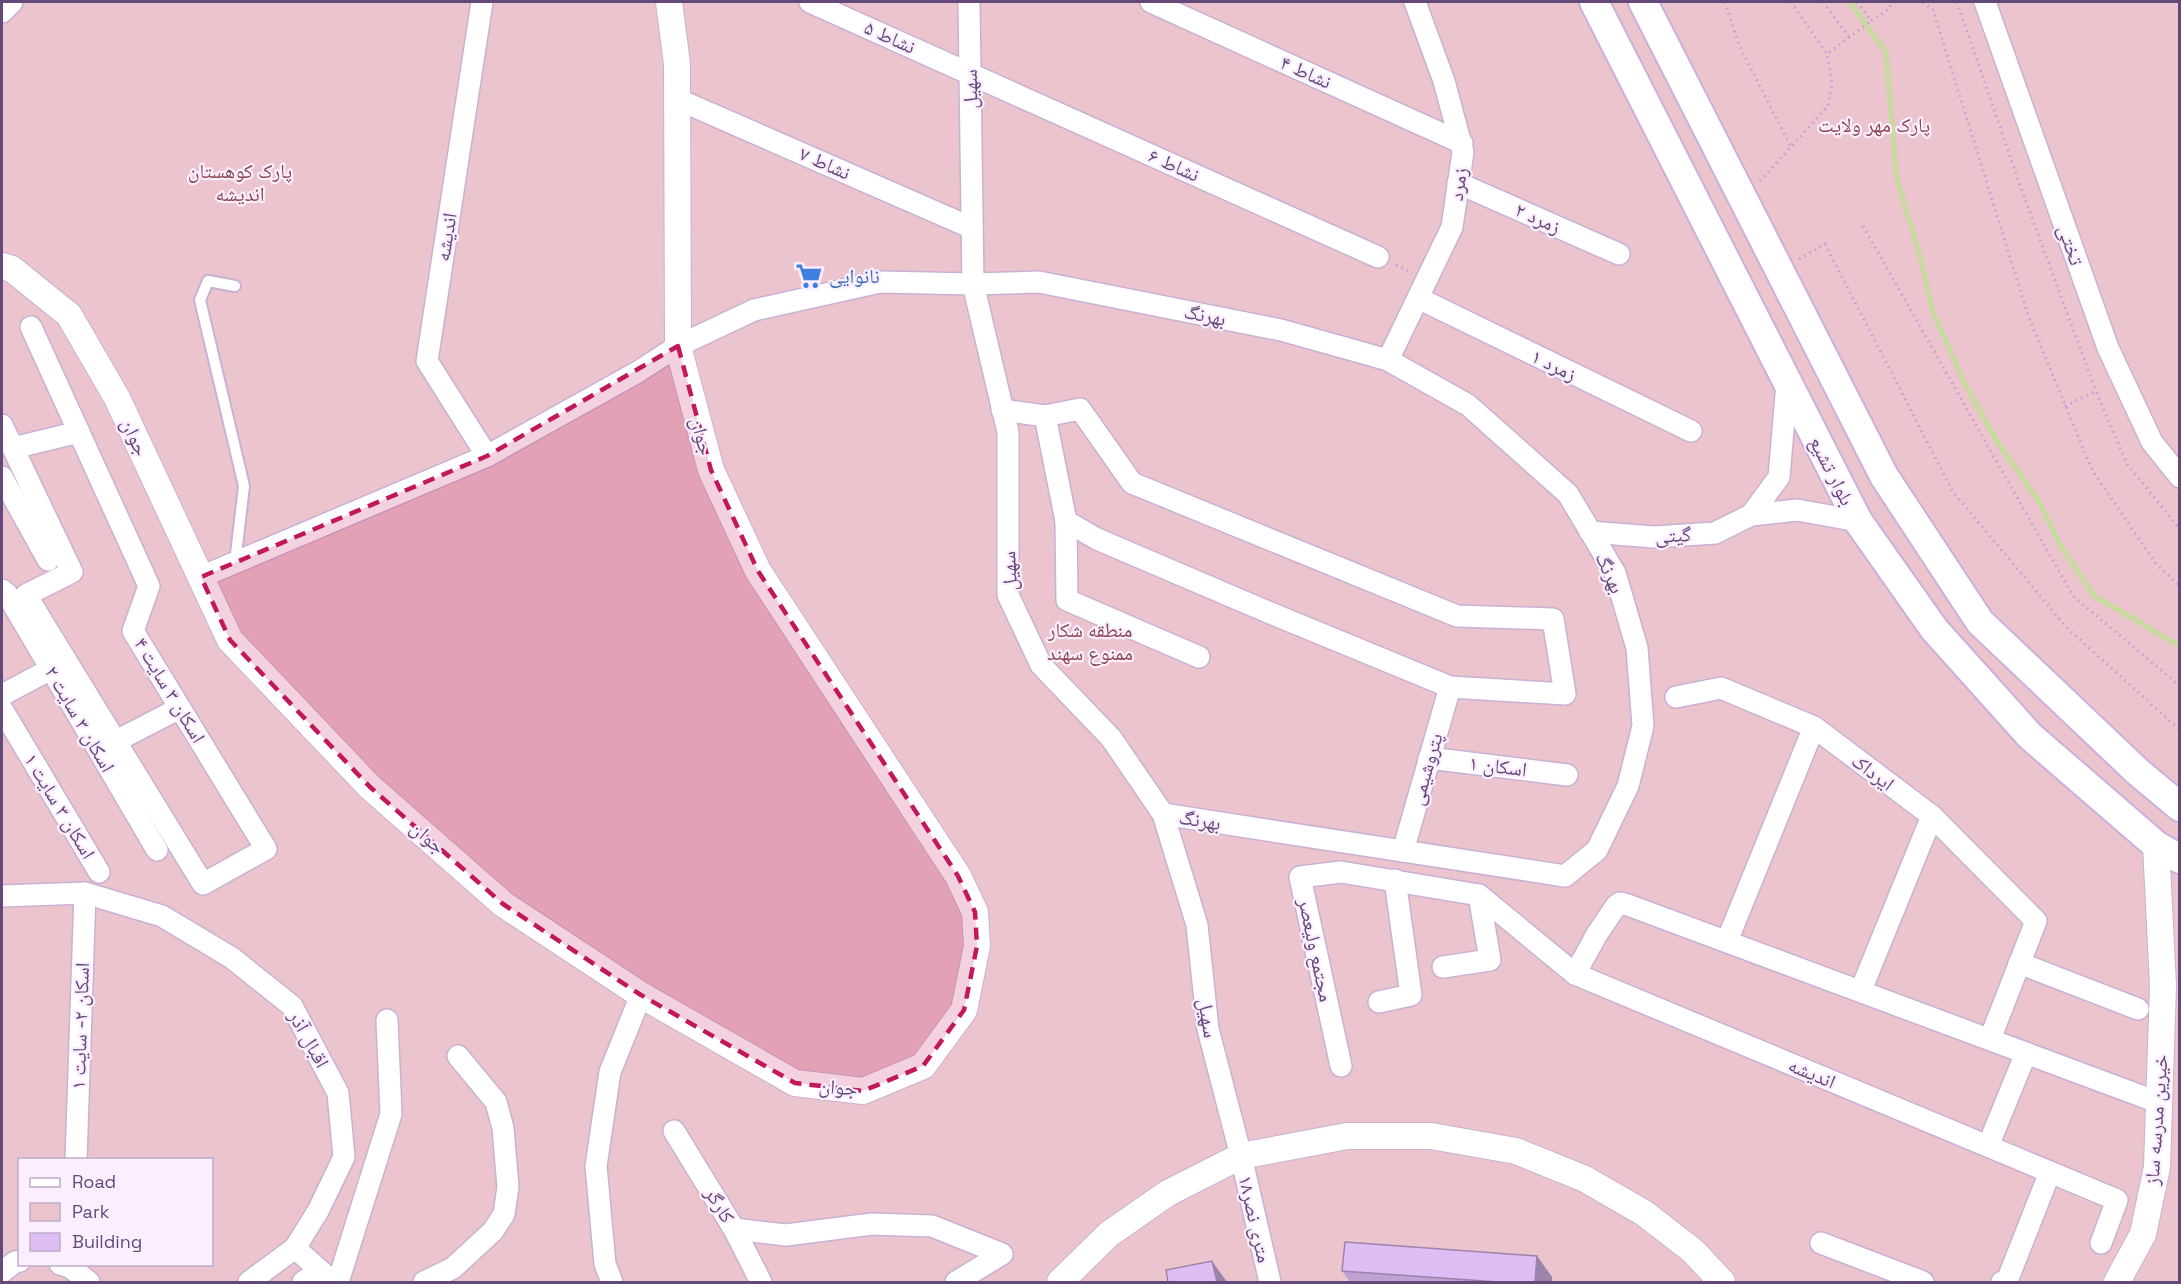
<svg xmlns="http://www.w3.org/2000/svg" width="2181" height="1284" font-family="'Space Grotesk','Noto Naskh Arabic',sans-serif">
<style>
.green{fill:#ecc4cd;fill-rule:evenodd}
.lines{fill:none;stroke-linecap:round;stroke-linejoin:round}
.stream{stroke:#c7db9f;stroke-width:5}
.service-casing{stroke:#c8b1d5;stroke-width:14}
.minor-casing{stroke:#c8b1d5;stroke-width:24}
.tertiary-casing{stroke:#c8b1d5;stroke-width:28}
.secondary-casing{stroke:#cab0da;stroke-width:32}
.path{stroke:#c09fda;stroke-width:3;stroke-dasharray:1.5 4.5;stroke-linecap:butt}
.service{stroke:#fff;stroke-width:10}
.minor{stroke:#fff;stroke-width:21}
.tertiary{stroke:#fff;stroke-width:26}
.secondary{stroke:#fff;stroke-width:28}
.wall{fill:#bea3d2}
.shaded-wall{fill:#9b84ab}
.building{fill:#ddbdf4;stroke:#9b84ab;stroke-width:1.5}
.marked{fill:#c2185b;fill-opacity:0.2;stroke:#c2185b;stroke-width:4.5;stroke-dasharray:12 8;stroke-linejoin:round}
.labels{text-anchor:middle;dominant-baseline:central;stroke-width:4.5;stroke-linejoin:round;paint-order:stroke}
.street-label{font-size:20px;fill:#634979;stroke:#fbeeff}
.park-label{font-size:20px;fill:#8c464e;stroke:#fbeeff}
.shop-label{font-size:20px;fill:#366cbe;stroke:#fbeeff;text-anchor:start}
</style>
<rect width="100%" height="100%" fill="#f9e7fd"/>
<!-- green -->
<path class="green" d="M2,2H2179V1282H2ZM20,1160H212V1264H20Z"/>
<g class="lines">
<!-- stream -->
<polyline class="stream" points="1850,2 1886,53 1897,180 1920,256 1933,312 1964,382 1996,440 2038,500 2060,545 2094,596 2180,646"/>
<!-- service casing -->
<g class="service-casing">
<polyline id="service" points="235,563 244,486 200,300 208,281 235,286"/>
</g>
<!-- minor casing -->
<g class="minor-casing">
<g id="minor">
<polyline points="482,2 427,361 487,456"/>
<polyline points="810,2 1378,257"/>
<polyline points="969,2 973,284 1008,432 1008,595 1041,665 1111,738 1163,814 1197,925 1208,1029 1241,1156 1270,1282"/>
<polyline points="1151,2 1462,143"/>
<polyline points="1985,2 2108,348 2152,442 2180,477"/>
<polyline points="2,12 12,2"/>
<polyline points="677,99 972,228"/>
<polyline points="1458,183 1619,254"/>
<polyline points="1418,298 1691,431"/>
<polyline points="1388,360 1452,227 1463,152 1444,81 1415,2"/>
<polyline points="1787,383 1779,477 1751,515 1797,510 1858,521"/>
<polyline points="1002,410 1045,416 1080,409 1132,483 1457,616 1553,619 1565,694 1450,687 1268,612 1097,539 1066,521 1045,416"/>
<polyline points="2,425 72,572 26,595 203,884 266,849 133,631 149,586 31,327"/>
<polyline points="13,448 79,432"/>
<polyline points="2,477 48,560"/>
<polyline points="1066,521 1067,600 1199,657"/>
<polyline points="1590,532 1654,537 1715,533 1751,515"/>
<polyline points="201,577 487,456 636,373 678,346 754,310 880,282 973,284 1039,282 1281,330 1388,360 1468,405 1568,494 1615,573 1637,648 1643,726 1628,786 1597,850 1565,876 1163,814"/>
<polyline points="2,590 7,594 157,850"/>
<polyline points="2,695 51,669"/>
<polyline points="1676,697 1721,688 1814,727 1932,816 2036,921 1990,1039"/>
<polyline points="2,709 99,872"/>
<polyline points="116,741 180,708"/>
<polyline points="1429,758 1567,775"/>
<polyline points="1403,851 1450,687"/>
<polyline points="2,896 85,893 162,916 232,958 292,1006 338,1093 344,1157 318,1211 295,1248 249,1282"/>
<polyline points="1727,941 1814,727"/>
<polyline points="2019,963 2138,1009"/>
<polyline points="1443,967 1490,960 1479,895"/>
<polyline points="1575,974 1597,934 1616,906 1620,903 1628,905 2160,1103"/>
<polyline points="1861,990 1932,816"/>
<polyline points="1379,1002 1411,995 1395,880"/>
<polyline points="1341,1066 1300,877 1341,872 1479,895 1575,974 2117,1200 2101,1243"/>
<polyline points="674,1131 734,1229 761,1282"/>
<polyline points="1988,1146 2026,1053"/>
<polyline points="76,1160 85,893"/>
<polyline points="734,1229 786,1235 872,1224 932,1226 1002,1254 956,1282"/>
<polyline points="1821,1243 1923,1282"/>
<polyline points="295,1248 333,1282"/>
<polyline points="60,1264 70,1267 89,1282"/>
<polyline points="2,1272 15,1262 20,1261"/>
<polyline points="303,1282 319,1271"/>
<polyline points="338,1282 391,1114 387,1020"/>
<polyline points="424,1282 453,1268 493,1231 504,1214 508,1187 503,1128 496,1102 458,1056"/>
<polyline points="612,1282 605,1264 596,1166 610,1072 641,995"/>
<polyline points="2002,1282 2007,1281 2050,1172"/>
</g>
</g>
<!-- tertiary casing -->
<g class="tertiary-casing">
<g id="tertiary">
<polyline points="2,266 12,269 69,315 117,398 230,640 370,787 503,904 641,995 795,1083 863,1091 923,1066 964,1010 977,946 975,912 958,876 758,571 711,470 678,346 677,64 669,2"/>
<polyline points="1060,1282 1109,1234 1168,1193 1241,1156 1347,1136 1431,1136 1516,1151 1585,1179 1644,1213 1693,1251 1722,1282"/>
<polyline points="2117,1282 2143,1234 2157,1167 2163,986 2156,845"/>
</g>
</g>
<!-- secondary casing -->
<g class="secondary-casing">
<g id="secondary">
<polyline points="1594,2 1858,521 1934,629 2030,736 2156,845 2180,859"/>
<polyline points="1643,2 1884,476 1980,622 2138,772 2180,807"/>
</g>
</g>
<!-- path -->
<g class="path">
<polyline points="1725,2 1739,45 1791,147"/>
<polyline points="1791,2 1827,54 1871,21"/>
<polyline points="1823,2 1849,37"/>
<polyline points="1857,2 1871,21 1890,8 1891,2"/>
<polyline points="1923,2 1933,10 2028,315 2092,470 2156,564 2180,586"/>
<polyline points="1957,2 2021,188 2096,391"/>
<polyline points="1760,181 1828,106 1832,82 1827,54"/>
<polyline points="1863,226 2073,596 2180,686"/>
<polyline points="1799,259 1825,244 1953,492 2067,628 2180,730"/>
<polyline points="1396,265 1411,272"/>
<polyline points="2065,406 2096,391 2127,464 2180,529"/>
</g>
<!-- service -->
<use href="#service" class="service"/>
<!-- minor -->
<use href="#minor" class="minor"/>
<!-- tertiary -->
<use href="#tertiary" class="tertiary"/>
<!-- secondary -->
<use href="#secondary" class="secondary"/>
</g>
<!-- wall -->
<polygon class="wall" points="1537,1256 1552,1277 1552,1282 1350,1282 1342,1271"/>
<!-- shaded-wall -->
<g class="shaded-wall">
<polygon points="1537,1256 1552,1277 1552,1282 1535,1282"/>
<polygon points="1212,1261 1227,1282 1217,1282"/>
</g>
<!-- building -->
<g class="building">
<polygon points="1345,1242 1537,1256 1535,1282 1498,1282 1342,1271"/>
<polygon points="1212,1261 1217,1282 1168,1282 1166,1270"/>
</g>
<!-- marked area -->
<path class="marked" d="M678,346L711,470L758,571L958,876L975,912L977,946L964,1010L923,1066L863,1091L795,1083L641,995L503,904L370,787L230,640L201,577L487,456Z"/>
<!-- icons -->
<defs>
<g id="supermarket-bare" transform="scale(2.07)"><path d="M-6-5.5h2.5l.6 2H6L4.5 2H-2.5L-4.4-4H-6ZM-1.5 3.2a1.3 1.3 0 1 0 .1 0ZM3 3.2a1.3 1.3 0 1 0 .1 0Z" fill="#3f7fe0" stroke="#fbeeff" stroke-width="2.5" paint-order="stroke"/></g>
</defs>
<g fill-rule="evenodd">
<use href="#supermarket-bare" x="809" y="276"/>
</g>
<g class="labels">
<!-- street labels -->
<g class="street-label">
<text transform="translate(890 37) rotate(24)">نشاط ۵</text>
<text transform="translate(1306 72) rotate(24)">نشاط ۴</text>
<text transform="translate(970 89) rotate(-91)">سهیل</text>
<text transform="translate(825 163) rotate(24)">نشاط ۷</text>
<text transform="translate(1174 165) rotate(24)">نشاط ۶</text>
<text transform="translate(1458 184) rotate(-82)">زمرد</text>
<text transform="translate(1538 218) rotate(24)">زمرد ۲</text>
<text transform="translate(446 237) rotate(-81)">اندیشه</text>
<text transform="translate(2071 245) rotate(71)">تختی</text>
<text transform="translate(1205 315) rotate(11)">بهرنگ</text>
<text transform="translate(1554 365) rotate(26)">زمرد ۱</text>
<text transform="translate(702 436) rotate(75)">جوان</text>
<text transform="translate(135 437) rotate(65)">جوان</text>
<text transform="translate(1832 471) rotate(63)">بلوار تشیع</text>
<text transform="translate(1673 535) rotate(-3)">گیتی</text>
<text transform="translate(1009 571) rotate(-93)">سهیل</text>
<text transform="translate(1610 573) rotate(66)">بهرنگ</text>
<text transform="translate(170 690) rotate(59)">اسکان ۳ سایت ۴</text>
<text transform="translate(80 719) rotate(60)">اسکان ۳ سایت ۲</text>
<text transform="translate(1498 766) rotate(7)">اسکان ۱</text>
<text transform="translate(1426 769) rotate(-74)">پتروشیمی</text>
<text transform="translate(1873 772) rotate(37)">ایرداک</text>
<text transform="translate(60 806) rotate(59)">اسکان ۳ سایت ۱</text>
<text transform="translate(1200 820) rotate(9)">بهرنگ</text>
<text transform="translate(428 837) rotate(41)">جوان</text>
<text transform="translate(1316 950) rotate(78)">مجتمع ولیعصر</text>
<text transform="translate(1208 1018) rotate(81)">سهیل</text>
<text transform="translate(80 1026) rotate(-88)">اسکان ۲- سایت ۱</text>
<text transform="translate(309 1039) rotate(61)">اقبال آذر</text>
<text transform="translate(1812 1073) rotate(23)">اندیشه</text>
<text transform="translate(838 1087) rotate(5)">جوان</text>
<text transform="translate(2156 1120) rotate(-86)">خیرین مدرسه ساز</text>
<text transform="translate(720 1205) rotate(59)">کارگر</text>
<text transform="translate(1255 1219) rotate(77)">۱۸متری نصر</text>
</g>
<!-- park labels -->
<g class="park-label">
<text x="1874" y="125">پارک مهر ولایت</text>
<text x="240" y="171">پارک کوهستان<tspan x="240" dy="23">اندیشه</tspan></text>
<text x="1090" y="630">منطقه شکار<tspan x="1090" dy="23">ممنوع سهند</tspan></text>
</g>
<!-- shop labels -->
<g class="shop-label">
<text x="829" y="276">نانوایی</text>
</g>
</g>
<!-- border -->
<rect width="2181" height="1284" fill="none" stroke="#634979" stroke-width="6"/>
<!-- legend -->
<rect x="18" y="1158" width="195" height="108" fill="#fbeeff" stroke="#beacc9" stroke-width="1.5"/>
<rect x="30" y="1178" width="30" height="9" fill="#ffffff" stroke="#beacc9" stroke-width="1.5"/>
<text x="72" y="1188" font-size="18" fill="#634979">Road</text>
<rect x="30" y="1203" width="30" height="18" fill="#ecc4cd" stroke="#beacc9" stroke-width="1.5"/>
<text x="72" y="1218" font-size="18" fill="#634979">Park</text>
<rect x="30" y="1233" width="30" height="18" fill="#ddbdf4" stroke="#beacc9" stroke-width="1.5"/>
<text x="72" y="1248" font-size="18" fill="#634979">Building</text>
</svg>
